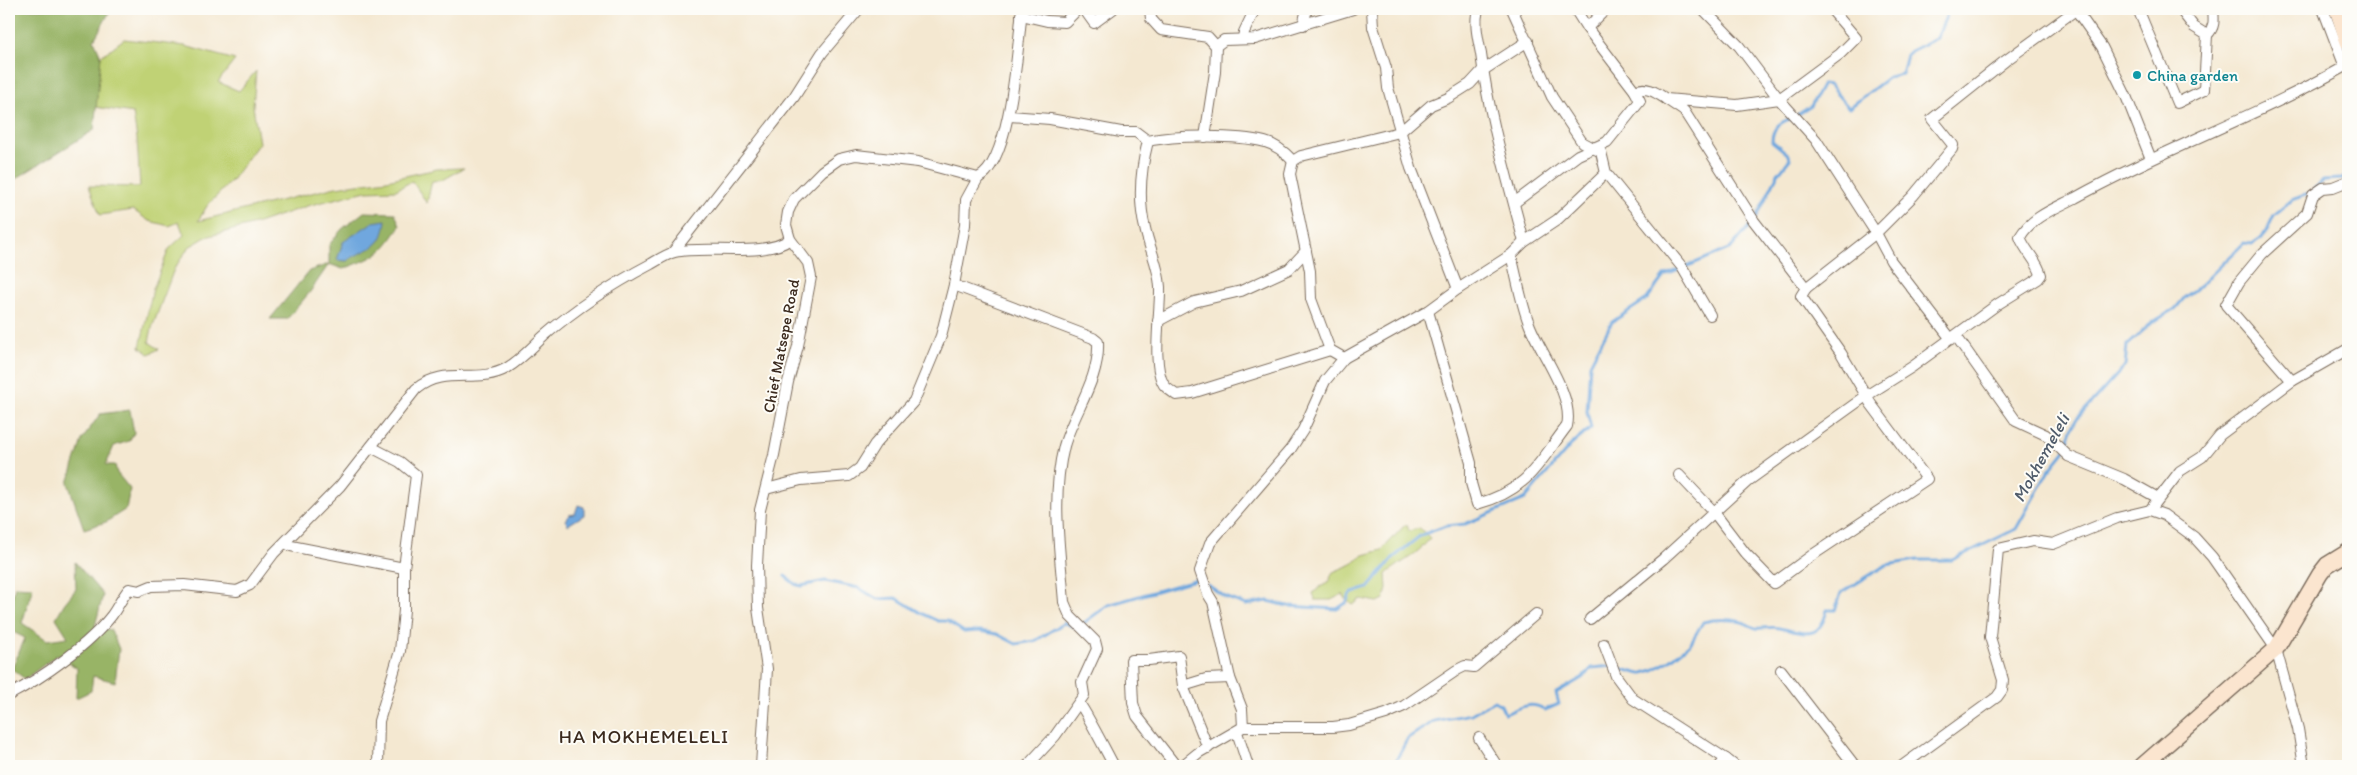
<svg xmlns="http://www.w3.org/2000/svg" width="2357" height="775" font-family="Itim,sans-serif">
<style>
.green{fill:#c0d275;stroke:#7e7e4a}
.forest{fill:#98b466;stroke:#6a6f42}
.water{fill:#6fa7de;stroke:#55687e}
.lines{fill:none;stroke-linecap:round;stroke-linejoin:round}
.stream{stroke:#6fa7de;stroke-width:3}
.street-casing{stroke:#7c6c5d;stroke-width:12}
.secondary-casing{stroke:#7c6c5d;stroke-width:18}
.street{stroke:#fff;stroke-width:10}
.secondary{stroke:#fbe5cf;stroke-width:15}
.culture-dot{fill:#0f9aa8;stroke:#fdfcf7;stroke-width:2}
.labels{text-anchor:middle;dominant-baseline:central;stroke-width:4;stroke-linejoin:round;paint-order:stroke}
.culture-label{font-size:16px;fill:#0d838f;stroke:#fdfcf7;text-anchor:start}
.street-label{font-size:16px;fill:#3b2a1e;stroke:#fdfcf7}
.water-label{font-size:18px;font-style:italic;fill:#505c6b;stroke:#fdfcf7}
.quarter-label{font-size:19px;letter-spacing:1px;fill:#3b2a1e;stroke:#fdfcf7}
</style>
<rect width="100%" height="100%" fill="#fdfcf7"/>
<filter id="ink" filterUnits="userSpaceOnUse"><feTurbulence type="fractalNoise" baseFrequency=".02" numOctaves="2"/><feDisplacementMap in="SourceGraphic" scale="10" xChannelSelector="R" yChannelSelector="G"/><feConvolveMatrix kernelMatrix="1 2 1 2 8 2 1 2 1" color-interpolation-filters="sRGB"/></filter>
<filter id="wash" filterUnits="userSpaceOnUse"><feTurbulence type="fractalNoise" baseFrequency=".0096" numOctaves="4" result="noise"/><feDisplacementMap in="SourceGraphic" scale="20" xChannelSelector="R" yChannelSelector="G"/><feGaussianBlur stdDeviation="1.12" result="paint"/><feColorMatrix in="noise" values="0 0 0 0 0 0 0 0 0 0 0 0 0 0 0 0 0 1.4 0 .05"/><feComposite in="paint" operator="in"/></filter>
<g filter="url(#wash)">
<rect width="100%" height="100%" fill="#f4e8d1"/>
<!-- green -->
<g class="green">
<polygon points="124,39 185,46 235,60 218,82 239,91 256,71 253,106 259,143 232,180 207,206 198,221 336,187 387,180 437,169 464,168 443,180 432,181 427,203 412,181 396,190 366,191 307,206 255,224 206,237 189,247 174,269 152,328 149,342 159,349 149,354 140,347 153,289 169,249 184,235 179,222 169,226 149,221 133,210 100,215 89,186 140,187 137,139 133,113 95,107 101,56"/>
<path d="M1407,525L1409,531L1420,528L1430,538C1419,554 1401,562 1386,574L1387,589L1384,599L1378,602L1361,599L1353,605L1347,601L1343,594L1331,600H1315L1313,593L1320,587L1328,583L1333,572L1352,564L1364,555L1382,550L1404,526Z"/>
</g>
<!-- forest -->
<g class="forest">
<polygon points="9,9 109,9 109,13 94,40 101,56 94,130 9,183"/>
<path d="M364,212L395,213L400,226C382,255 375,257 343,269L329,264L310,292L287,319H270L309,271L329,264V245L342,229Z"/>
<polygon points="130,410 134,433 129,441 114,446 106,465 115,465 117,473 130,489 126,509 106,522 84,529 68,483 82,440 100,414"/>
<polygon points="75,562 103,595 95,626 111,630 119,649 115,682 93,676 91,691 76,698 77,668 57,655 25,679 12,669 25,638 9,630 9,611 15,586 33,587 22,623 47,640 68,637 56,618 64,604 76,589"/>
</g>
<!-- water -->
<g class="water">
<path d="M386,220C383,252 367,246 347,261L337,260L343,242L373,222Z"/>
<polygon points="578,505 584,507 584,515 568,525 565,520 569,515 575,514"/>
</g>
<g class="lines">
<!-- stream -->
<g class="stream">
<polyline points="1797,115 1811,106 1823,84 1829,85 1849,108 1889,77 1902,74 1907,55 1911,51 1937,38 1949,9"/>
<path d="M1756,218L1778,174L1790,159L1789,155L1772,141C1772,128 1780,122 1792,118"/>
<polyline points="785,576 795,584 801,586 825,581 859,588 877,599 896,598 921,613 938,621 947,621 964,632 980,631 997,634 1016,644 1035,641 1064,623 1075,627"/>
<polyline points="1208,585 1225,597 1246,605 1268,601 1288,606 1337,609 1346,603 1350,594 1368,588 1393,558 1421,535 1446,526 1465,524 1525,499 1570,446 1591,428 1587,412 1590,364 1612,322 1647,299 1664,276 1731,248 1752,223"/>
<polyline points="1081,625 1108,605 1198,579 1201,581"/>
<path d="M1393,766L1408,738L1434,721L1471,714L1494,701L1501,705L1505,714C1519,708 1531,700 1545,710L1559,704L1556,693L1582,678L1592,668L1612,666L1640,674L1653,670L1669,661L1690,644L1703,622C1715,619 1730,619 1742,622C1747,623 1751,627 1756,628C1764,629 1772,626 1779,628C1802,632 1819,643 1827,610H1835L1841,593L1886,565L1917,560H1952L2016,529L2048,472L2064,452L2075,421L2125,366L2127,345L2153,322L2175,309L2185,297L2200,286L2244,243L2252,244L2261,238L2267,230L2274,215L2292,200L2310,193L2323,180L2342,179L2348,175"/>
</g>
</g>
</g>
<g filter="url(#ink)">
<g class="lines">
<!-- street casing -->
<g class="street-casing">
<g id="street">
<polyline points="1084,9 1094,23 1113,9"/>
<polyline points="1150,9 1151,19 1161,30 1208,37 1216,46 1215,72 1205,137"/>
<polyline points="1372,9 1373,27 1386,68 1388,88 1411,168 1458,289"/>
<path d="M1478,9C1474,24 1478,38 1481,54C1489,118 1508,180 1524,242"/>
<polyline points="1512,9 1552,97 1582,142 1601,152 1606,173 1682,267 1710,315"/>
<polyline points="1575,9 1587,28 1606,9"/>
<polyline points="1703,9 1739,46 1779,99 1840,54 1856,38 1831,9"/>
<polyline points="2138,9 2177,103 2204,90 2207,35"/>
<path d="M2180,9L2194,27L2207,35C2215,27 2214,20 2213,9"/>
<polyline points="2323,9 2345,67"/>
<polyline points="2076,10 2102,47 2126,96 2151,159"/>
<polyline points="1021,15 1047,21 1065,22 1078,9"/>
<polyline points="1303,25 1307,9"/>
<path d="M1587,28L1635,91C1646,85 1657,93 1666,99"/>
<polyline points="1243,38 1244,32 1255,9"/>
<polyline points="1528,41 1482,71 1470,84 1448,98 1431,105 1400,132 1301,156 1293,161 1290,174 1310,271 1311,299 1330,350 1344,358 1428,311 1458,289 1511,255 1524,242 1557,220 1606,173"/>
<polyline points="1216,46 1224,40 1255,39 1353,9"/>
<path d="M1009,116L1050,119L1121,132H1136L1148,141C1176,135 1238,135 1265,142C1277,145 1285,152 1293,161"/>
<path d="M1148,141C1141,168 1138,200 1145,228C1149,248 1159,266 1160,287C1161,310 1151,365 1164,385C1167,389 1173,392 1176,395L1192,393L1330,350"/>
<path d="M978,178L966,200L965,225L954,285L1093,338L1098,342C1100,379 1074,411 1064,446C1051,497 1060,551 1064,602L1070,616L1095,641L1097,649L1082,682L1084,695L1055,736L1027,766"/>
<polyline points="1514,203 1578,155 1607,142 1640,101 1635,91"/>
<polyline points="673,252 794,97 822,53 859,9"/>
<polyline points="1806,288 1876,233 1913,196 1952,149 1953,145 1932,119 2005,61 2077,9"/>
<path d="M1428,311L1471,463V483L1477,504C1527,491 1538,464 1567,426C1574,396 1541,354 1530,326C1521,304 1517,278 1511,255"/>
<polyline points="1158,321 1194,302 1241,291 1289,269 1306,251"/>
<polyline points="1956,336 2016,421 2046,435 2068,456 2124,479 2158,498"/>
<polyline points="2292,381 2226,305 2239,282 2262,254 2307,213 2313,195 2323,188 2333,187 2348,181"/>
<polyline points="371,447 400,462 416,475 404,568 404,610 400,651 379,721 378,766"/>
<polyline points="1679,475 1713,511 1745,553 1774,583 1811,556 1927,479 1871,404 1841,353 1801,296 1806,288 1754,221 1684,111 1666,99 1737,105 1779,99 1816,140 1876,233 1891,261 1951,339"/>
<polyline points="766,489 801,480 849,476 860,468 875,444 914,401 941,336 954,285"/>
<polyline points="2150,510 2164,515 2194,537 2212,557 2276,649 2298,729 2304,766"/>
<polyline points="285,543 291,546 404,568"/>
<path d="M1590,619L1663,559L1748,481L1866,396L1912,367L1998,304L2038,279L2041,275C2038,261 2025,251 2020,237C2031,217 2056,208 2075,198C2163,149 2260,115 2348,65"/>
<polyline points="1604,644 1616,676 1633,699 1726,759"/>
<polyline points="1781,670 1855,766"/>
<polyline points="1183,686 1206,679 1230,678"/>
<path d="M9,695C42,678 89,645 112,615C118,607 122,597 129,589L139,591L151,586L184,585L237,591L250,585L274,553L340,486L416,389C444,365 477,385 507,368C521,360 532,347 544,336C576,308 613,284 651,264C658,260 667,254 675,252C705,245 767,258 790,239"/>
<path d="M1079,703C1083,706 1109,757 1114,766"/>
<polyline points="1243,727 1242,709 1230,678 1213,602 1208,594 1200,571 1210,543 1290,450 1303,430 1325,381 1344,358"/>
<polyline points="1237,732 1248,766"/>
<polyline points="1479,738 1497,766"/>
<path d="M761,766L767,669L758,608L757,565L760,510L774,455L788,382L798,346L811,277L808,263L790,239L786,225L788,212L794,199L822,171L839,159L856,155L918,162L978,178C1011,163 1018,44 1022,9"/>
<polyline points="1176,766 1137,716 1133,703 1131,660 1149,660 1179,656 1183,686 1208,748"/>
<polyline points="1182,766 1198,753 1243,727 1333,727 1349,725 1386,714 1404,706 1457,670 1465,666 1474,667 1536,614"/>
<polyline points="1720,766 1726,759 1735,766"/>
<polyline points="1902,766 1997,697 2002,690 2003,680 1990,637 1998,549 2033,541 2053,544 2117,518 2150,510 2180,471 2202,457 2220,435 2292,381 2348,349"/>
</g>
</g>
<!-- secondary casing -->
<g class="secondary-casing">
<g id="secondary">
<polyline points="2337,9 2348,42"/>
<polyline points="2142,766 2276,649 2320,574 2327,565 2348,552"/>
</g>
</g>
<!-- street -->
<use href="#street" class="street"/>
<!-- secondary -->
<use href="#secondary" class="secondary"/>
</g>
</g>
<!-- markers -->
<circle class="culture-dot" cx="2137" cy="75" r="5"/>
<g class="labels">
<!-- culture labels -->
<g class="culture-label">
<text x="2147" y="75">China garden</text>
</g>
<!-- street labels -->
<g class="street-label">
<text transform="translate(781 346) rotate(-79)">Chief Matsepe Road</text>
</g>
<!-- water labels -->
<g class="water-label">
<text transform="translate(2041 458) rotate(-61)">Mokhemeleli</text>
</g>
<!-- quarter labels -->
<g class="quarter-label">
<text x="644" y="736">HA MOKHEMELELI</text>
</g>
</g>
<!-- margin -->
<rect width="2357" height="775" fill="none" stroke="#fdfcf7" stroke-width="30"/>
</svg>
